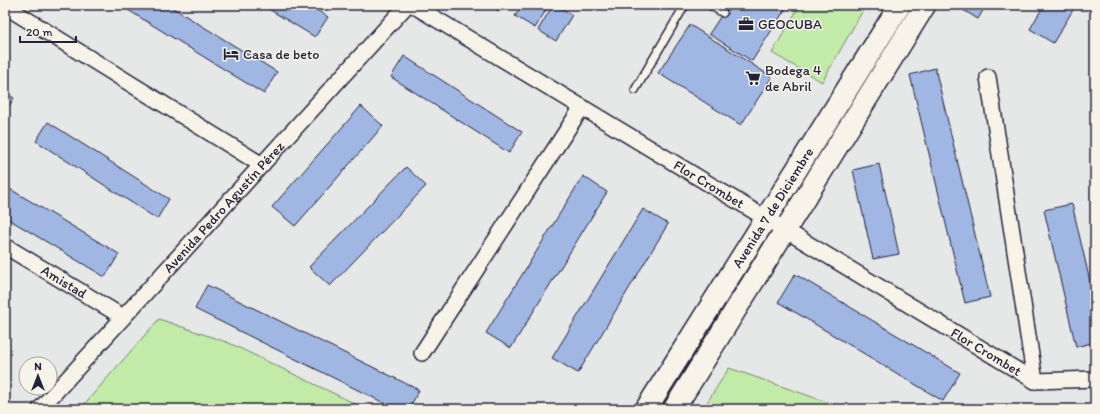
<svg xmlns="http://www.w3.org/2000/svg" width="1100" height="414" font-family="Itim,sans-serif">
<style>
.green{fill:#c2eba7;stroke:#728671}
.building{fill:#a0b7e4;stroke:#22223b}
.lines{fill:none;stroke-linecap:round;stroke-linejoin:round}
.service-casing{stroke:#22223b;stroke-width:10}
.minor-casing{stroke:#22223b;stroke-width:18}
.secondary-casing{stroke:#22223b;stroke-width:24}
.service{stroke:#f7f3e8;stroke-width:7}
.minor{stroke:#f7f3e8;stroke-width:15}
.secondary{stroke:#f7f3e8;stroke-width:21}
.labels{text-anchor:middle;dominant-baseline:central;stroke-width:3;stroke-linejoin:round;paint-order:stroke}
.poi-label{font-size:14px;fill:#22223b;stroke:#f7f3e8;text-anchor:start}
.street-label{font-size:14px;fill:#22223b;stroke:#f7f3e8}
</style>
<rect width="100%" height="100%" fill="#e6e7e7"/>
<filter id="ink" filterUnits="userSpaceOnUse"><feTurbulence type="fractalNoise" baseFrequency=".025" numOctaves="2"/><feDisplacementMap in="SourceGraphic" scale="8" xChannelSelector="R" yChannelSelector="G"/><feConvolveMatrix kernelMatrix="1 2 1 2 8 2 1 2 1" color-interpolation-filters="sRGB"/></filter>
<g filter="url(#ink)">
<!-- green -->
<g class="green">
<polygon points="800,5 866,5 822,82 772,53"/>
<polygon points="159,319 229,343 366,409 80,409"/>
<polygon points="729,368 847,409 703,409"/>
</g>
<!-- building -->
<g class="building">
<polygon points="120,5 168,5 277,72 264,94"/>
<polygon points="262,5 309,5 328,17 315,37"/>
<polygon points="490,5 505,5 499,12"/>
<polygon points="522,5 549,5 535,28 515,16"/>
<polygon points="553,5 557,5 572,15 556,41 538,30"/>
<polygon points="728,5 788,5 752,61 709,34"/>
<polygon points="955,5 986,5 978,19"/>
<polygon points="1044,5 1076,5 1053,43 1030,29"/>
<polygon points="690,25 772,77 741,125 658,73"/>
<polygon points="404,56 522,132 509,153 391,77"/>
<polygon points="935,68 990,297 965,303 910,75"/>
<polygon points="5,93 14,98 5,113"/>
<polygon points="361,106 383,126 295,226 272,207"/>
<polygon points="48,122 169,199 157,219 36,141"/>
<polygon points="879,164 899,254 873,259 853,170"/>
<polygon points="406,167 426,186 330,286 309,267"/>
<polygon points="583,176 607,192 511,348 486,333"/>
<polygon points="5,186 119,254 105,277 5,217"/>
<polygon points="1072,204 1095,303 1095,342 1076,347 1044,210"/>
<polygon points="643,209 668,224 578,373 552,358"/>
<polygon points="795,274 960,373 943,401 778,302"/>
<polygon points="207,285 419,390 409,409 396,409 195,309"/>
</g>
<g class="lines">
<!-- service casing -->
<g class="service-casing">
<g id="service">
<polyline points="710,5 723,13"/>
<polyline points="635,90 685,5"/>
</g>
</g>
<!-- minor casing -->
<g class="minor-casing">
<g id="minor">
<path id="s1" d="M413,5L1035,381L1095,379"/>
<polyline points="5,6 262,165"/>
<polyline points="988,77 1035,381"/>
<path id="s2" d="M5,246L123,317"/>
<polyline points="422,353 582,107"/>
<path id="s3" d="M40,409L407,5"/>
</g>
</g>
<!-- secondary casing -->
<g class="secondary-casing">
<g id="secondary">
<path id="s4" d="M646,409L900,5"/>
<polyline points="674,409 925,5"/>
</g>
</g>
<!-- service -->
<use href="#service" class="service"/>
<!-- minor -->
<use href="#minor" class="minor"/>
<!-- secondary -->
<use href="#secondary" class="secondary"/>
</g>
</g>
<!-- icons -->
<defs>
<g id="office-bare" transform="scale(1.2)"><path d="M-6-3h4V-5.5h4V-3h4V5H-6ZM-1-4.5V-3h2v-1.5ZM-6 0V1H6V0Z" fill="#22223b" stroke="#f7f3e8" stroke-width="2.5" paint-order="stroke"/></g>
<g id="hotel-bare" transform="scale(1.2)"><path d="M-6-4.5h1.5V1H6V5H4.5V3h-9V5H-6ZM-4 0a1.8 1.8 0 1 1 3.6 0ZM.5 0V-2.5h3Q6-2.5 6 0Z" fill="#22223b" stroke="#f7f3e8" stroke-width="2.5" paint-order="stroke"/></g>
<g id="supermarket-bare" transform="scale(1.2)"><path d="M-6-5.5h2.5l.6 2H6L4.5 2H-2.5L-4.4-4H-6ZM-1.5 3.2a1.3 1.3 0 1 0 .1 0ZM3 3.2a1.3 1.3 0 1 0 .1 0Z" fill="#22223b" stroke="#f7f3e8" stroke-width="2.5" paint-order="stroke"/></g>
</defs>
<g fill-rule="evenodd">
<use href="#office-bare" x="746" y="24"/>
<use href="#hotel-bare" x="231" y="54"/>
<use href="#supermarket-bare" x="753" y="78"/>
</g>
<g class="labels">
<!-- poi labels -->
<g class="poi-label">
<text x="758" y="24">GEOCUBA</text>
<text x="243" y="54">Casa de beto</text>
<text x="765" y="70">Bodega 4<tspan x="765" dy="16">de Abril</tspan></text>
</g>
<!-- street labels -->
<g class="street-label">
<text stroke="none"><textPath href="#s1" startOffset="346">Flor Crombet</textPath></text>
<text stroke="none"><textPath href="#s3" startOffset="273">Avenida Pedro Agustín Pérez</textPath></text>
<text stroke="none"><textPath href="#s4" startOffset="238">Avenida 7 de Diciembre</textPath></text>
<text stroke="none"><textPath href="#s2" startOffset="69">Amistad</textPath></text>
<text stroke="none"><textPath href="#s1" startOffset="670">Flor Crombet</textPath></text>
</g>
</g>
<!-- margin -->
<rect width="1100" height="414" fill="none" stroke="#f7f3e8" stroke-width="20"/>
<rect x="10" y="10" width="1080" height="394" fill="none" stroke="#22223b" stroke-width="1.5" filter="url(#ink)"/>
<!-- north arrow -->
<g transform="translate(38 376)"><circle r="19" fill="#f7f3e8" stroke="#a29fa3"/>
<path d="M0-3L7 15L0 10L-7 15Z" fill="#22223b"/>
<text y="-6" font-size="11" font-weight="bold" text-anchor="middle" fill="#22223b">N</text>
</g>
<!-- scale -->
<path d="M20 36v6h56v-6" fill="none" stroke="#22223b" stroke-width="2"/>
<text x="26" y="36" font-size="12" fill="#22223b" stroke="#f7f3e8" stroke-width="3" paint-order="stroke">20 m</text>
</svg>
